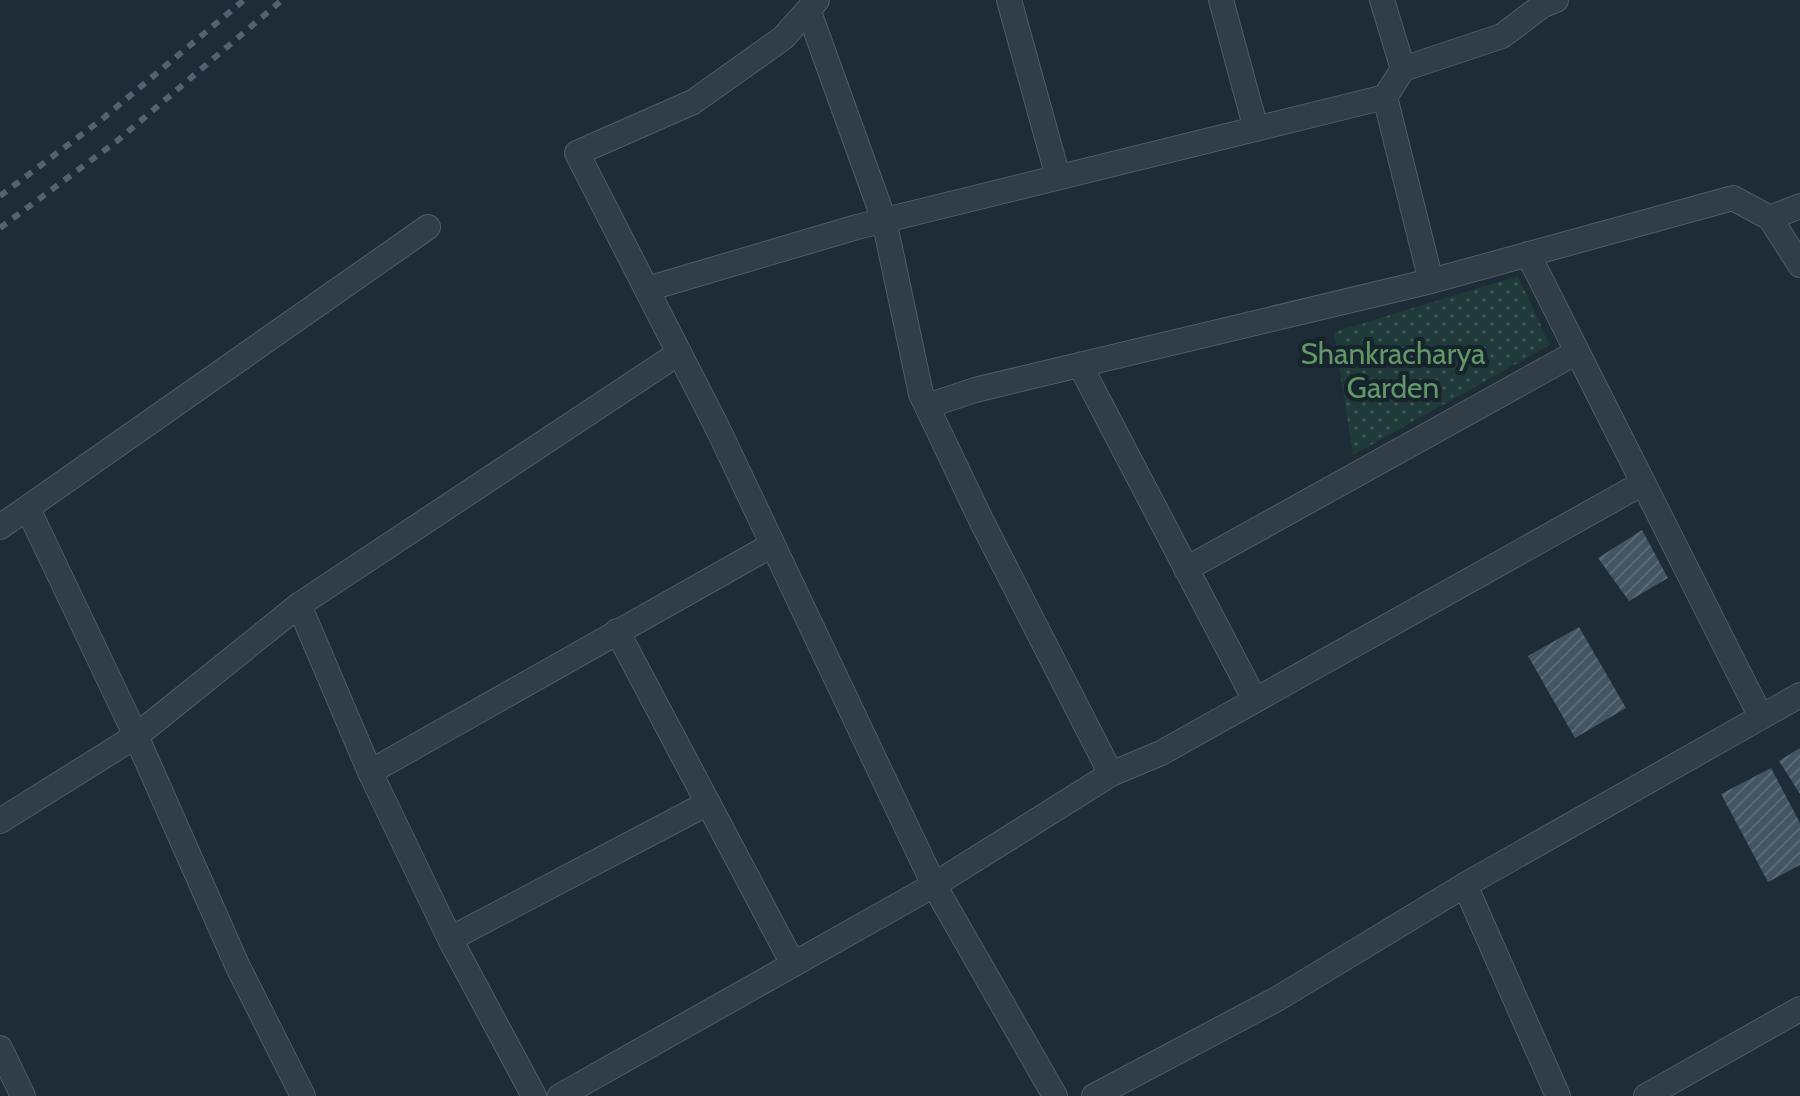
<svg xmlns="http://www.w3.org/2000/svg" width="1800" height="1096" font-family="Cabin,sans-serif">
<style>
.grass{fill:url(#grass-dots)}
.building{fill:url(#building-hatch)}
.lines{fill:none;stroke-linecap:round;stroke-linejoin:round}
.minor-casing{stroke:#4f5c66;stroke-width:26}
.minor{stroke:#313e48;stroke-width:24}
.rail{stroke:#536270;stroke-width:6;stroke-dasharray:8 8;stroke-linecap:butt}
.labels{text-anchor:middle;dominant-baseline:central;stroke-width:8;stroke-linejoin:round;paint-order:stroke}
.park-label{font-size:30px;fill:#629767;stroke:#17232d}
</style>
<defs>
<pattern id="grass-dots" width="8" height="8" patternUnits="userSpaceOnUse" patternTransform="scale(2)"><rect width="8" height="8" fill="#203939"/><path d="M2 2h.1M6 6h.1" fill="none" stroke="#3e5454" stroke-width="1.8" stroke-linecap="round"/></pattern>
<pattern id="building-hatch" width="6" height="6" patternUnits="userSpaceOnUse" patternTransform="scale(2)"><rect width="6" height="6" fill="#435462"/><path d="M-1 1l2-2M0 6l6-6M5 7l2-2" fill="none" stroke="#5b6a77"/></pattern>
</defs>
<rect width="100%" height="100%" fill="#1e2c38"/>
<!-- grass -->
<polygon class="grass" points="1518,276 1550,345 1353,455 1334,332"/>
<!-- building -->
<g class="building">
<polygon points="1642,530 1668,578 1629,601 1598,558"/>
<polygon points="1579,627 1626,708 1575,738 1528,656"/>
<polygon points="1800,748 1800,794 1779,761"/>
<polygon points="1771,768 1800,823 1800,865 1768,882 1721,794"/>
</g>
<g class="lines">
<!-- minor casing -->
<g class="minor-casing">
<g id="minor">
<polyline points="817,0 783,38 693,102 577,153 718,429 934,885 1055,1096"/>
<polyline points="1009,0 1058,177"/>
<polyline points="1221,0 1256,129"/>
<polyline points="809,12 884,220 921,394 982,522 1111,774"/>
<polyline points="1403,69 1502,36 1543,5 1556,0"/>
<polyline points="1385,97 1431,281"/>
<polyline points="1770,218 1800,265"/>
<polyline points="1528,254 1761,717"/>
<polyline points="647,289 857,227 1385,97 1403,69 1382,0"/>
<polyline points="1080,365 1255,700"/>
<polyline points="927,406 975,390 1431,281 1733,198 1770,218 1800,206"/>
<polyline points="28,509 136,736 299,605 679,353"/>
<polyline points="0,527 428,227"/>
<polyline points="1186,569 1577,352"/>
<polyline points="299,605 370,772 450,939 708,803"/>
<polyline points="617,631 793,964"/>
<polyline points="370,772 772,545"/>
<polyline points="0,821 136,736 238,967 303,1096"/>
<polyline points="1465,885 1558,1096"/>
<polyline points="450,939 534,1096"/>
<polyline points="0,1048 23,1096"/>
<polyline points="560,1096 934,885 1111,774 1161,753 1643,483"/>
<polyline points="1094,1096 1277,999 1465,885 1800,695"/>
<polyline points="1646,1096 1800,1009"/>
</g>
</g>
<!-- minor -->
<use href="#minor" class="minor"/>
<!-- rail -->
<g class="rail">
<polyline points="0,196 101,120 244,0"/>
<polyline points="0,228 117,141 282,0"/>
</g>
</g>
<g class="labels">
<!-- park labels -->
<g class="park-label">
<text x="1393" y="353">Shankracharya<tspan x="1393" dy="34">Garden</tspan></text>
</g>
</g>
</svg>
